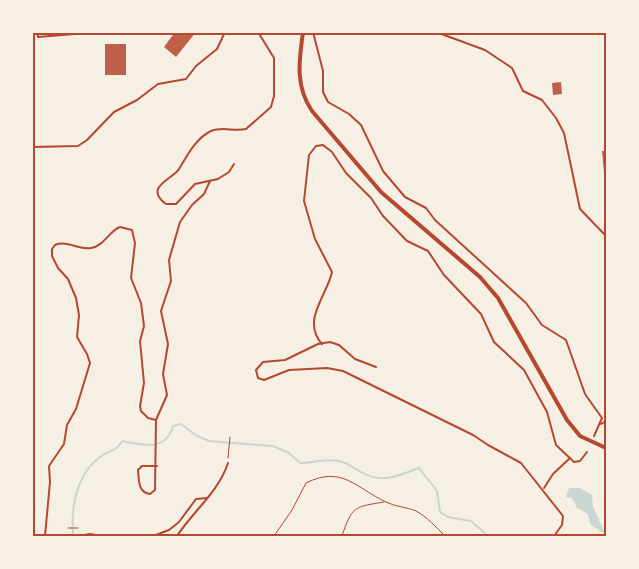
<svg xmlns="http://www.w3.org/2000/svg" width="639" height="569" font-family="'Noto Sans',sans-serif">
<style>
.water{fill:#c9d6d2}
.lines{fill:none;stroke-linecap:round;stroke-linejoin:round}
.stream{stroke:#c9d6d2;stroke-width:2}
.building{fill:#bf614a}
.path{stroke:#b5482f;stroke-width:1}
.service{stroke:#b5482f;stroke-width:2}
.minor{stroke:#b5482f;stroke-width:4}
.neatline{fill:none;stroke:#b5482f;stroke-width:2}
</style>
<rect width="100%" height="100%" fill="#f6efe4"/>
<!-- water -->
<polygon class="water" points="569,488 580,488 592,495 593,507 606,535 590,524 588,514 577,508 572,498 566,497"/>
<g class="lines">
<!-- stream -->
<path class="stream" d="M73,536C71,507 76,472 103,455C111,450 118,450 122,441C143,445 166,452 173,426L181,424L197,436L209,441L273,446L289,453L300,463C313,463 327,458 339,461C348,463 355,469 363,473C382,484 400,475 419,468L437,491L440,512L448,517L471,521L488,536"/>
</g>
<!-- building -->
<g class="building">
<polygon points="175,32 196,32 176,57 164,47"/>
<rect x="105" y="44" width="21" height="31"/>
<polygon points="561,82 562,94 553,95 552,83"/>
<polygon points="602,151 606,151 606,184 605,184"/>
</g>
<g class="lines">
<!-- path -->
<g class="path">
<polyline points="228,458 230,437"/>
<polyline points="68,528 78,528"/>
<path d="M274,536L292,510L306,483C342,465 356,488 386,502C396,507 407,507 416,511C426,516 437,528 445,536"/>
<path d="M342,536C352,506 354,507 384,502"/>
</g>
<!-- service -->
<g class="service">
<polyline points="37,32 38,37 99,32"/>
<polyline points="313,32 323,71 323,92 328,102 349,114 361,125 383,171 405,197 426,208 435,220 526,303 542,325 566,340 585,394 602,418 594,436"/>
<polyline points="436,32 485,50 512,68 523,91 542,100 556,118 564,133 580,209 606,236"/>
<polyline points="32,147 78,146 87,140 114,112 137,100 158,84 186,79 196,66 217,49 225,32"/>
<path d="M234,164L229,172L218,179L195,184L176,204H166C143,187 173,179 179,169C187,156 196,138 211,131C223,126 234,132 246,129L271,107L274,96V58L258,32"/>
<path d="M322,344C301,320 327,296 332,272L315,239L304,201L309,155L316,146L323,145L332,152L346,173L371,198L383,216L407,241L428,251L444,275L481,314L494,342L524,370L547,412L556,445L574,462L580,461L587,452"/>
<polyline points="376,367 355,359 339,345 330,342 318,344 285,360 263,362 256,370 258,378 264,380 289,370 327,368 343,371 473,435 488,445 521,463 563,516 562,525 554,536"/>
<polyline points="601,424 606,421"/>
<path d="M157,466H142L138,470C139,480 138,493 150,494L155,490L156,420L167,395L163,374L168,344L161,311L171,281L169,260L180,222L192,205L204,194L210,181"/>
<polyline points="544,488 553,474 570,458"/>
<path d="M45,536L50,482L49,466L64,444L67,425L76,409L90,363L87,354L77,337L79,315L76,298L68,279L58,268L52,256V249L55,245C67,240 79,250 91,248C104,246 109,231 120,227L132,230L135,243L131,278L141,303L144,326L140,341L144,383L140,406L141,411L148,418L156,420"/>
<polyline points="78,536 90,534 102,536"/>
<polyline points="153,536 169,530 179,522 196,499 207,498"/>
<path d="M177,536C194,510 218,493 228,463"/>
</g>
<!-- minor -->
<path class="minor" d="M303,32C299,61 295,86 312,111L381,192L480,277L498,298L567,420L580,436L606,448"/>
</g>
<!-- border -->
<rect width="639" height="569" fill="none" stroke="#f6efe4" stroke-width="68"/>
<rect x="34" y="34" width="571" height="501" class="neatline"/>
</svg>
